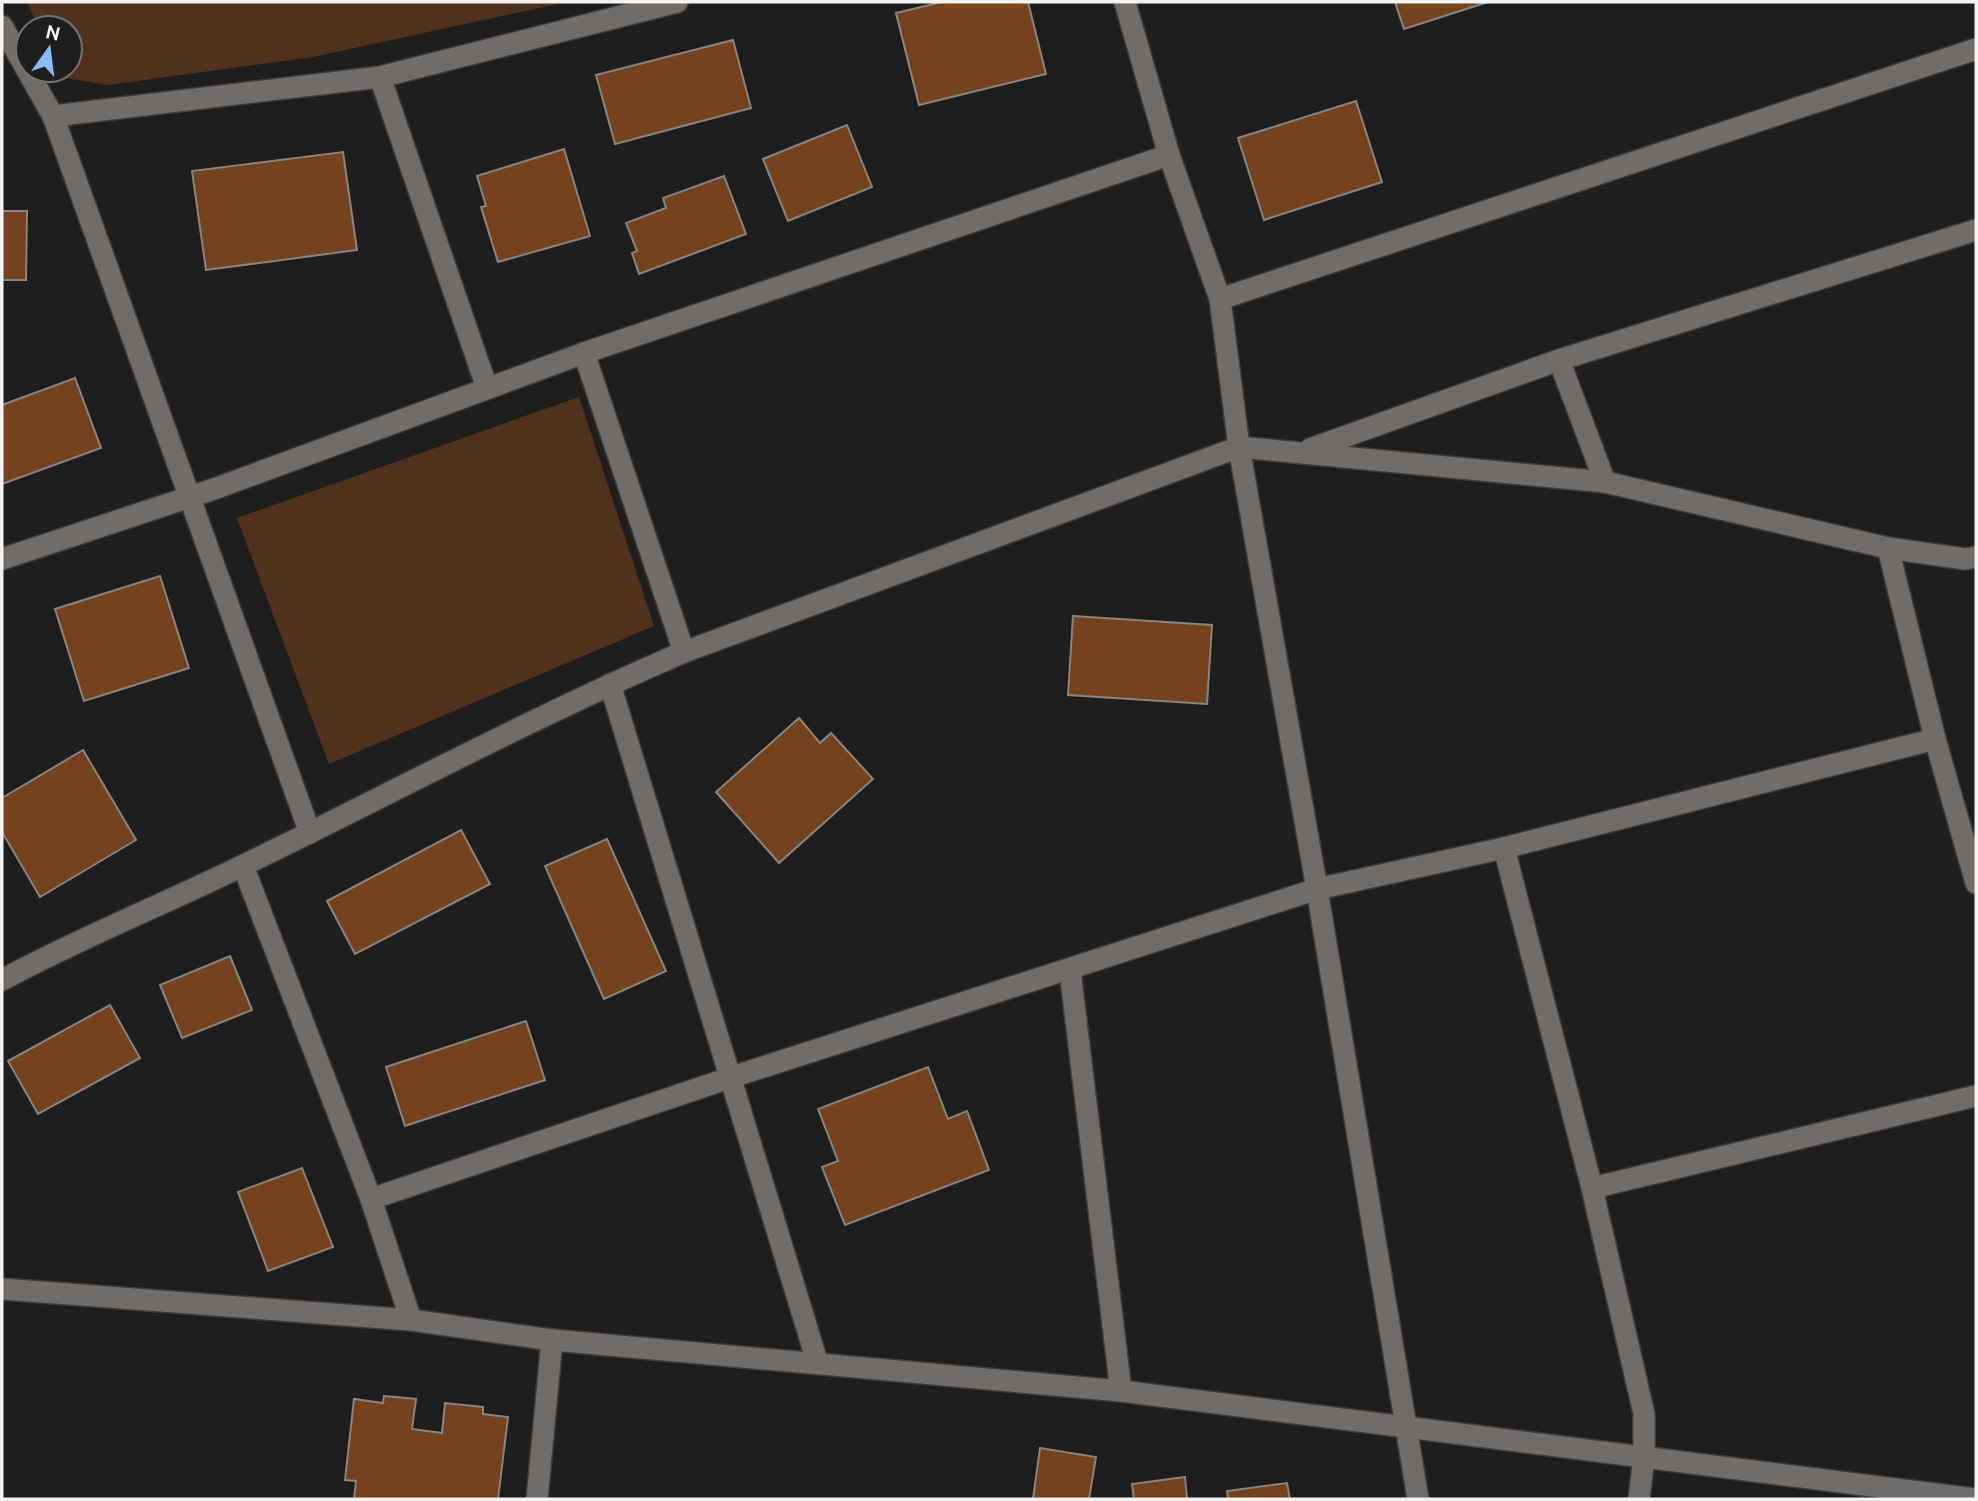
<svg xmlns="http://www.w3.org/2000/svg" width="1978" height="1501" font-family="Ubuntu,sans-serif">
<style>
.green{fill:#4f311d}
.building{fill:#75421e;stroke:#878482;stroke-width:2}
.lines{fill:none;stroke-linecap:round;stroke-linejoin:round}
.street-casing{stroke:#3d3b3a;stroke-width:24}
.street{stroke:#6f6c6a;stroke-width:21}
</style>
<rect width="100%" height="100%" fill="#201e1c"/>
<!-- green -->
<g class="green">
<polygon points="27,2 567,2 313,57 108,85 60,77 57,70 70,70 70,28 39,28"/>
<polygon points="579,397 654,626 329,764 237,518"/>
</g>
<!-- building -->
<g class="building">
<polygon points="942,2 1028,2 1046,74 919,105 896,13"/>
<polygon points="1395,2 1488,2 1404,29"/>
<polygon points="733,40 751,108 615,144 596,75"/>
<polygon points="1356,101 1382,182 1264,220 1238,138"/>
<polygon points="847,125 872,187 788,221 763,159"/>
<polygon points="564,149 590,236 498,262 481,207 486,206 477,176"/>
<polygon points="343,152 357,250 206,270 192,171"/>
<polygon points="724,176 746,234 639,274 632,253 637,251 626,223 666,208 663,198"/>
<polygon points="2,211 27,211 26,280 2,280"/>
<polygon points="75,378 101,448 2,484 2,405"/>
<polygon points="160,576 189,668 84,701 55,609"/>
<polygon points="1073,616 1212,625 1207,704 1068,695"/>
<polygon points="799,718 820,743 831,733 873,779 779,863 716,792"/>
<polygon points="83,750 136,840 40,897 2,832 2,798"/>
<polygon points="461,830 490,884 355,954 327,901"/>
<polygon points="607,839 666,971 604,999 545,866"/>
<polygon points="230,956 252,1010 182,1038 160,985"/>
<polygon points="110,1005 140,1058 38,1114 8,1061"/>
<polygon points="526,1021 545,1080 405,1126 386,1067"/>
<polygon points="928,1067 948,1119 967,1111 989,1170 845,1225 822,1167 838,1161 818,1109"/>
<polygon points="302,1168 333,1247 268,1271 238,1192"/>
<polygon points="384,1396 416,1399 412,1429 442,1433 445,1403 483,1407 483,1414 508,1417 498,1499 354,1499 356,1481 345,1480 354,1399 383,1403"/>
<polygon points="1040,1448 1096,1457 1089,1499 1033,1499"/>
<polygon points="1185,1477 1187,1499 1134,1499 1132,1484"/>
<polygon points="1287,1483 1290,1499 1228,1499 1227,1491"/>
</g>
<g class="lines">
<!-- street casing -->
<g class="street-casing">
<g id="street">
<polyline points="1125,2 1169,155 1220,299 1239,447 1605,482 1888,548 1965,559 1976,557"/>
<polyline points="2,26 53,116 310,833"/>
<polyline points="380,77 487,388"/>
<polyline points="53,116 380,77 677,2"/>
<polyline points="1220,299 1976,49"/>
<polyline points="584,353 684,652"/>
<polyline points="1559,360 1605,482"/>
<polyline points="1310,449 1559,360 1976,230"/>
<polyline points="1888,548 1935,739 1976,883"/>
<polyline points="2,559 214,489 584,353 1169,155"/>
<polyline points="610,684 817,1361"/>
<polyline points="1504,848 1592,1188 1644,1414 1644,1456 1639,1499"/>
<polyline points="243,866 371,1199 411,1320"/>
<polyline points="1070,971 1121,1391"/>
<path d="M2,980C81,937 165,904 246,864C392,793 535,716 684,652L1239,447L1317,889L1418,1499"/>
<polyline points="1592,1188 1976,1096"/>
<polyline points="371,1199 732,1077 1317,889 1504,848 1935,739"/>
<polyline points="2,1289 411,1320 552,1340 1121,1391 1975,1499"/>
<polyline points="537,1499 552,1340"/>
</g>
</g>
<!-- street -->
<use href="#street" class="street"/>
</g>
<!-- border -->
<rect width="1978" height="1501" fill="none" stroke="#f3f2f1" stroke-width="7"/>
<!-- north arrow -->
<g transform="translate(49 49) rotate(14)"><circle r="33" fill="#201e1c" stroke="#747371" stroke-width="2"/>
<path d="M0-5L12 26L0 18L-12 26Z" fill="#85bbfb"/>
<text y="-10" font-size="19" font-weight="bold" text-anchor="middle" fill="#f3f2f1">N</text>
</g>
</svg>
